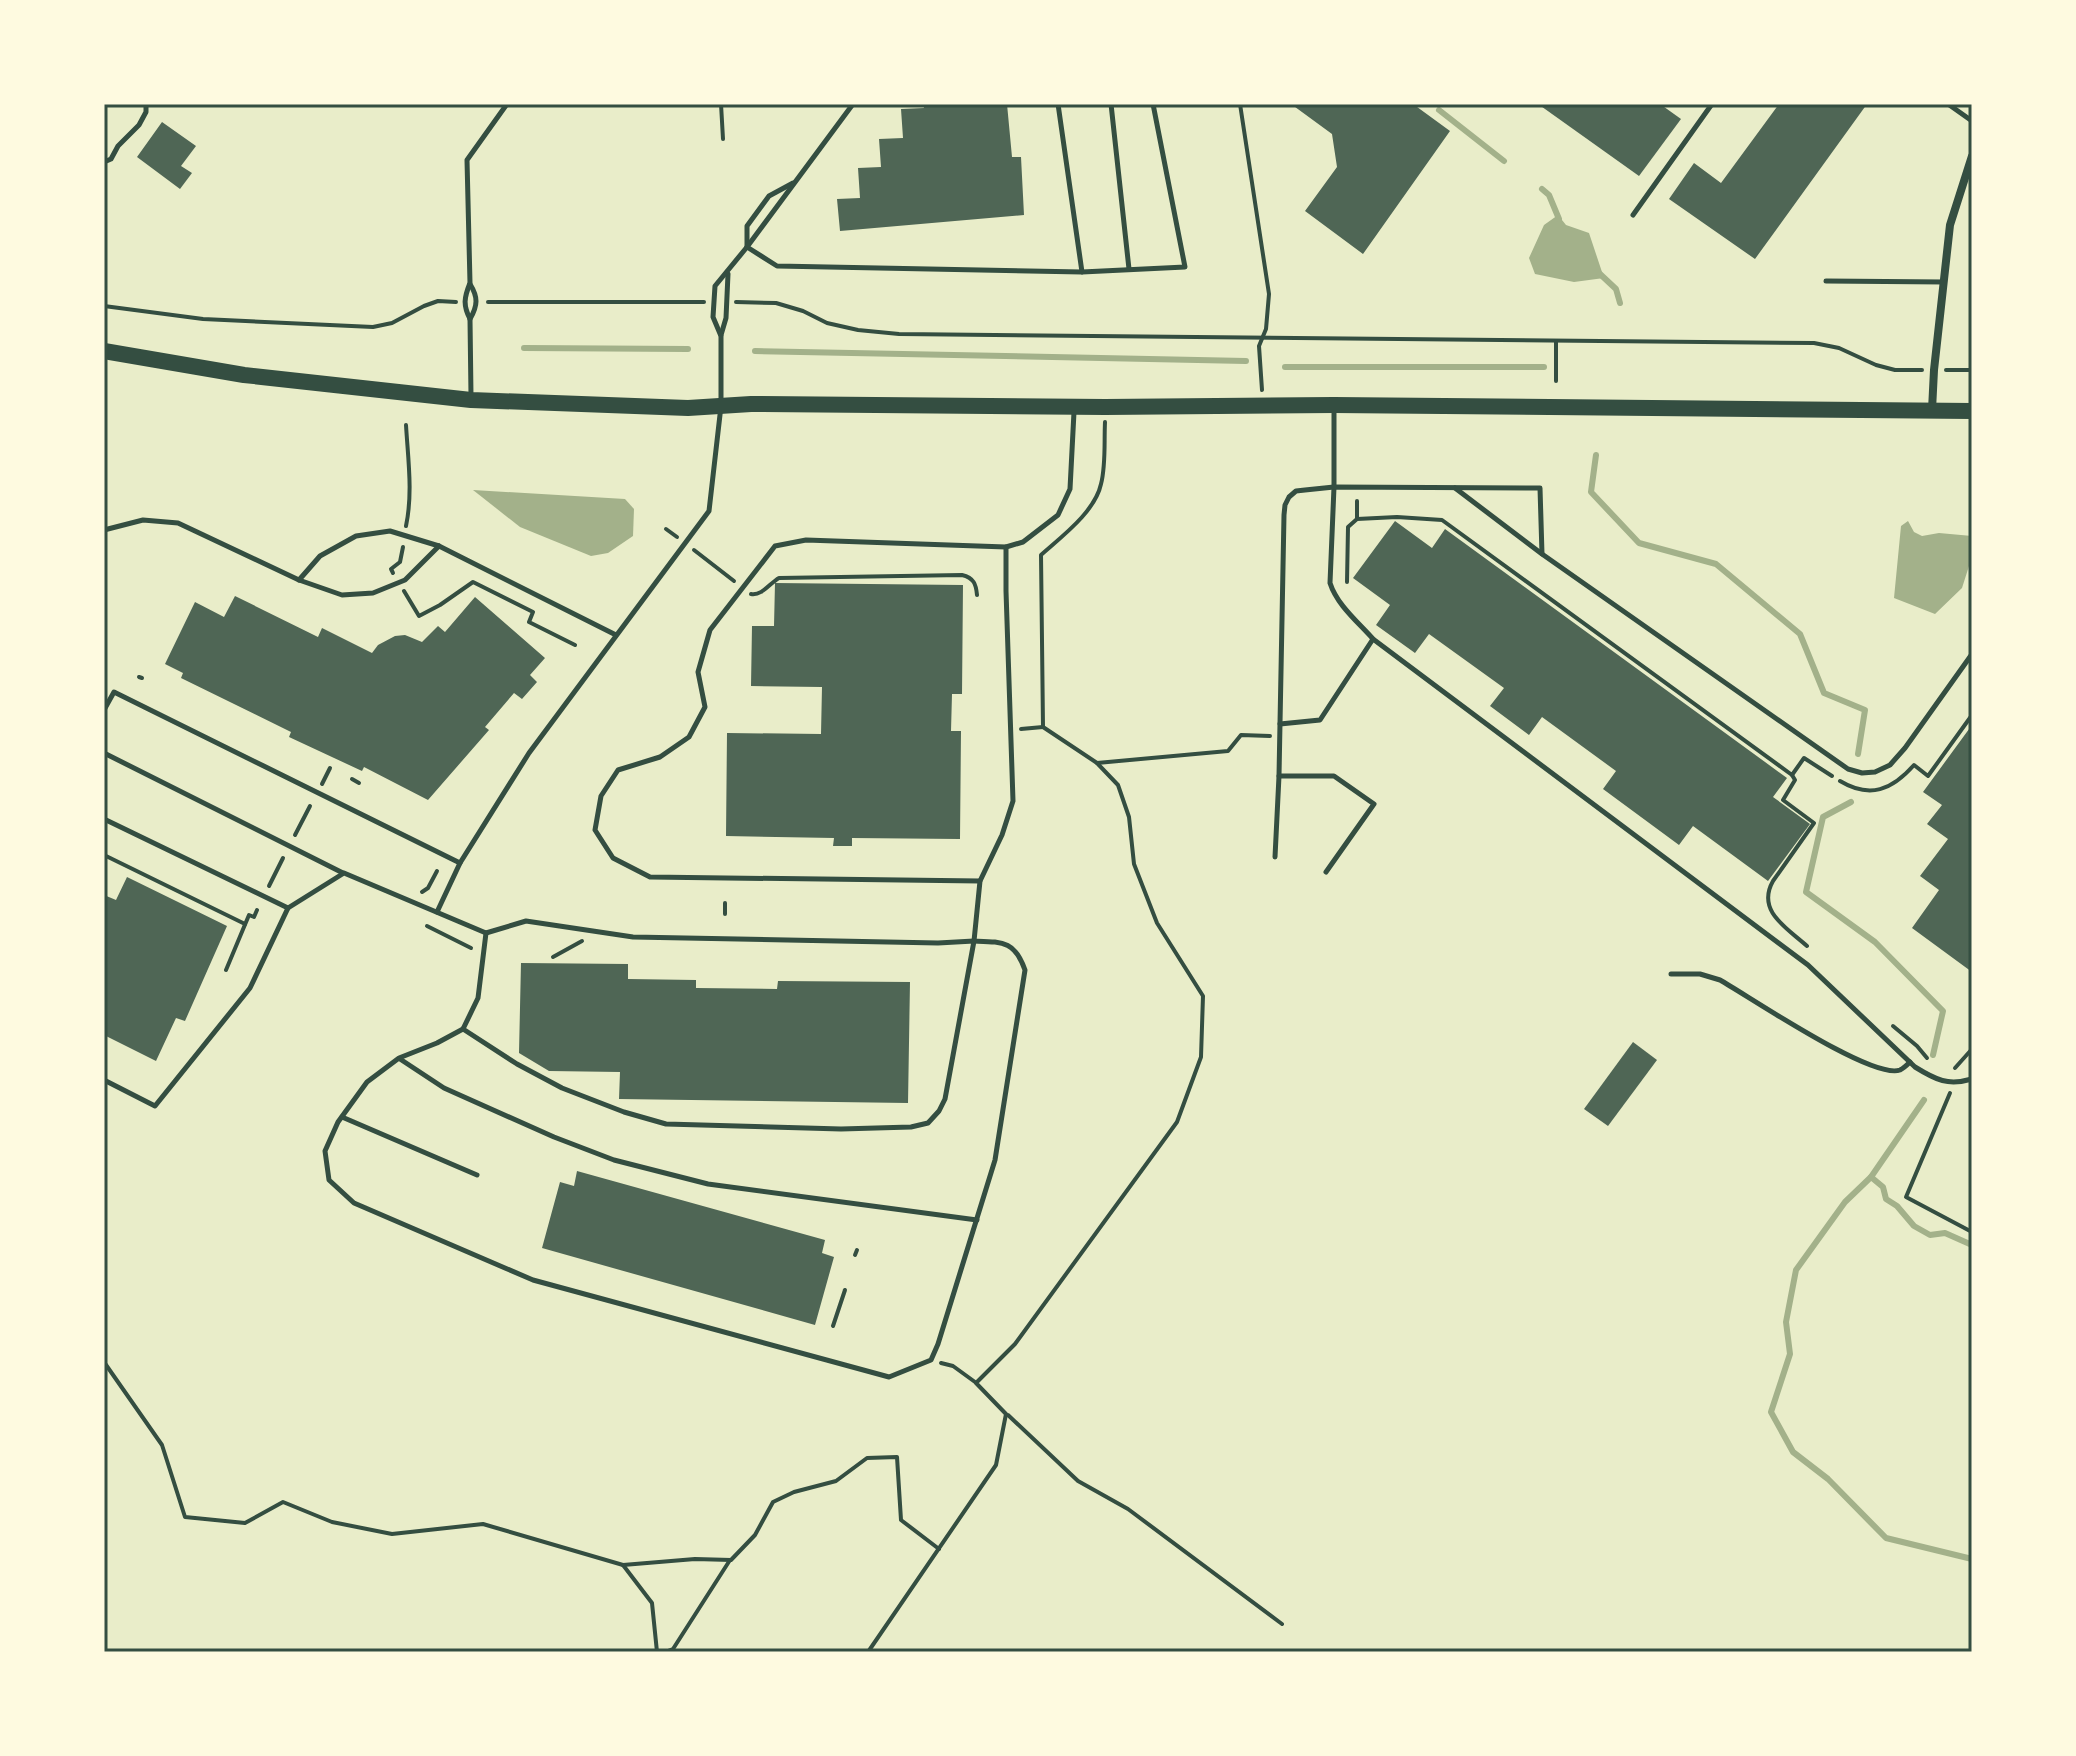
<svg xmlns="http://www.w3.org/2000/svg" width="2076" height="1756" viewBox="0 0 2076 1756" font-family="Mulish,sans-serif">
	<rect width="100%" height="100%" fill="#e9edc9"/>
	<g fill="#a3b18a">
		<polygon points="1558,215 1566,225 1589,233 1604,278 1574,282 1535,274 1529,258 1544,225"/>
		<polygon points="473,490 625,499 634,509 633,536 608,553 591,556 520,527"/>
		<polygon points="1908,521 1914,532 1922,536 1939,533 1972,536 1972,564 1969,566 1962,588 1935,614 1894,598 1901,526"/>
	</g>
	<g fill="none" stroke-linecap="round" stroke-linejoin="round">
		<g stroke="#a3b18a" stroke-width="6">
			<polyline points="1439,110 1504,161"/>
			<polyline points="1542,189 1549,195 1559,219"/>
			<polyline points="1600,274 1616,289 1620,303"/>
			<polyline points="524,348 688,349"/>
			<polyline points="755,351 1246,361"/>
			<polyline points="1285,367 1544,367"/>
			<polyline points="1596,455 1591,492 1639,543 1716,564 1800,634 1824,693 1865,710 1858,754"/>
			<polyline points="1851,802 1823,817 1806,892 1875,942 1943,1011 1933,1055"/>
			<polyline points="1924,1100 1871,1177 1845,1202 1796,1270 1786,1322 1790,1354 1771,1412 1793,1452 1828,1479 1886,1538 1972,1559"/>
			<polyline points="1871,1177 1883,1187 1886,1199 1897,1206 1914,1226 1930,1235 1945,1233 1972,1245"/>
		</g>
	</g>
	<g fill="#4f6655">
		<polygon points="923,104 1007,104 1012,157 1021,157 1024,215 840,231 837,199 860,198 858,168 881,167 879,139 903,138 901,109 924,108"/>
		<polygon points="1291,104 1413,104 1450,131 1363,254 1305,211 1337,167 1332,134"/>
		<polygon points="1538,104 1660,104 1681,119 1639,176"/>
		<polygon points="1779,104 1867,104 1755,259 1669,199 1694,163 1721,183"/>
		<polygon points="162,122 196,146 181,166 192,173 180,189 137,157"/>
		<polygon points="1395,521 1432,548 1445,529 1787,778 1773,797 1810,824 1768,881 1693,826 1679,845 1603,789 1616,771 1542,717 1529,735 1490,706 1504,688 1429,634 1415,653 1376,625 1390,605 1353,578"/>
		<polygon points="775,583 963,585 962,694 952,694 951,731 961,731 960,839 852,838 852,846 833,846 834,838 726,836 727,733 821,734 822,687 751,686 752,626 774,626"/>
		<polygon points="235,596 318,637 322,628 372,653 378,645 395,636 405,635 422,642 438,626 445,632 475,597 545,658 530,675 537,682 522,699 514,693 485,727 489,730 428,800 364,767 362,771 289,737 291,732 181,678 183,673 165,664 195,602 224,617"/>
		<polygon points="1972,725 1972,972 1912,928 1939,890 1920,876 1948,839 1927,824 1942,805 1923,792"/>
		<polygon points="127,877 227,926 185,1021 176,1018 156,1061 104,1035 104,895 116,900"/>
		<polygon points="521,963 628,964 628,979 696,980 696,988 777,989 778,981 910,982 908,1103 619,1099 620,1072 549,1071 519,1053"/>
		<polygon points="1633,1042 1657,1060 1608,1126 1584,1109"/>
		<polygon points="577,1171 825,1240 822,1253 834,1257 815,1325 542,1248 560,1182 574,1186"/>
	</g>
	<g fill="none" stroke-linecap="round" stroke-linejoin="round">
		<g stroke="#344e41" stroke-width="4">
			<polyline points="721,104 723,139"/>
			<polyline points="1240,104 1269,294 1266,329 1259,346 1262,390"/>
			<polyline points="488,302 704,302"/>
			<polyline points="736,302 776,303 803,311 827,323 858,330 899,334 1814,343 1839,348 1876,365 1895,370 1922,370"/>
			<polyline points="104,306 203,319 373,327 392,323 424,306 438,301 456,302"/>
			<polyline points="1946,370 1972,370"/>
			<polyline points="1556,381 1556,341"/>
			<path d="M406 425C408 459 413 493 406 526"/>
			<polyline points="1357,518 1357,501"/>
			<polyline points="666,529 677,537"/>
			<polyline points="694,550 734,581"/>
			<polyline points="393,573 391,569 400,562 403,547"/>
			<polyline points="1347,582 1348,527 1357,519 1397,517 1442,520 1792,775 1804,758 1832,776"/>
			<polyline points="404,591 419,616 440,605 473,582 533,612 529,622 575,645"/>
			<path d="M751 594C762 596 770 583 779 578L962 575C974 578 976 584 977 595"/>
			<polyline points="139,677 142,678"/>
			<polyline points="1021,729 1043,727"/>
			<polyline points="1097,763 1228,751 1241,735 1270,736"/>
			<path d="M1792 775 1795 780 1783 800 1814 823 1773 881C1756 911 1787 928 1807 946"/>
			<polyline points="352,779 359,783"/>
			<path d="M1840 781C1870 799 1892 790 1914 765L1928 776 1972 715"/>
			<polyline points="322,784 330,768"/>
			<polyline points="295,835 310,806"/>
			<polyline points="104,855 245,924"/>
			<polyline points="269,886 283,858"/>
			<polyline points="422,892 428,888 437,871"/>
			<polyline points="725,914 725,903"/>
			<polyline points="427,926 471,948"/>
			<polyline points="553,957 582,941"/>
			<polyline points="226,970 249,915 254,917 257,910"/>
			<polyline points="1893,1026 1917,1046 1927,1058"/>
			<polyline points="1955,1068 1972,1049"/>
			<polyline points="1950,1093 1906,1197 1972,1232"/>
			<polyline points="855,1255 857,1250"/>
			<polyline points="833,1326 845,1290"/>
			<polyline points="104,1362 162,1445 185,1517 245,1523 283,1502 332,1522 392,1534 483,1524 623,1565 652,1603 657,1652"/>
			<polyline points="941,1363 953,1366 975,1382"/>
			<polyline points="1008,1415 1078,1481 1128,1509 1282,1624"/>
			<polyline points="623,1565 695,1559 731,1560 755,1535 773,1502 794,1492 836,1481 867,1458 897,1457 901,1520 939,1549"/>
			<polyline points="665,1652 673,1649 730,1560"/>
			<path d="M868 1652 996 1465 1006 1414 976 1383 1015 1344 1177 1122 1201 1057 1203 996 1157 923 1134 864 1129 817 1118 785 1097 763 1043 727 1041 555C1061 537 1095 512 1101 484 1106 465 1104 442 1105 422"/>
		</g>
		<g stroke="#344e41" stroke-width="5">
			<polyline points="1058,104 1082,272"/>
			<polyline points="1111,104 1129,269"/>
			<polyline points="1948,104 1972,121"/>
			<polyline points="104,105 105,104"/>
			<polyline points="104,162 111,159 118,146 139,125 146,112 146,104"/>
			<polyline points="1633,215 1712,104"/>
			<polyline points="747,247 777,266 1082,272 1185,267 1153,104"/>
			<polyline points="747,247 747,226 769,196 793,183"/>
			<polyline points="1826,281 1944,282"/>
			<path d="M470 284C478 297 478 305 470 319"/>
			<polyline points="721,335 726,318 728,274"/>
			<path d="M471 396 470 319C463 305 464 298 470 283L467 160 507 104"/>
			<path d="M1334 406V487L1330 583C1337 605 1358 622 1373 639L1808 965 1915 1067C1936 1080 1948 1086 1972 1079"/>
			<polyline points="1455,488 1542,554 1848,769 1862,773 1875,772 1890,765 1905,748 1972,654"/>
			<polyline points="104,530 143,520 178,523 299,580 342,595 373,593 405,580 439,546"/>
			<polyline points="299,580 320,556 356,536 390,531 439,546 616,635"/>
			<polyline points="104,710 114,692 460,863"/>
			<polyline points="1280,724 1320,720 1373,639"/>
			<polyline points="104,753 343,873"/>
			<polyline points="1279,776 1334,776 1374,804 1326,872"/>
			<polyline points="104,819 288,908"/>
			<polyline points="1275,857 1279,776 1284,515 1285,505 1289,497 1296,491 1305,490 1334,487 1540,488 1542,554"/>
			<polyline points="980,881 650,877 613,858 595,830 601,796 618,770 660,757 689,737 705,707 698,672 710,630 775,546 806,540 1006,547"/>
			<polyline points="437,912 460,863 529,753 709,511 721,406 721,336 713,317 715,286 747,247 853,104"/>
			<path d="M486 933 478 998 463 1029 437 1043 399 1058 367 1082 338 1122 325 1151 329 1180 354 1203 533 1280 889 1377 931 1360 938 1344 995 1160 1025 970C1015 941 1003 942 974 941L980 881 1002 835 1013 801 1006 591V547L1023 542 1058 515 1070 489 1074 412"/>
			<path d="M1671 974H1700L1720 980C1750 997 1872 1080 1900 1070 1904 1068 1907 1065 1910 1062"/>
			<polyline points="400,1059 444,1088 554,1137 614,1160 708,1184 977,1220"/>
			<polyline points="104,1080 155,1106 250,988 288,908 344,873 486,933 526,921 633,937 938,943 974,941 945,1099 939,1111 928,1123 911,1127 841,1129 666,1124 624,1112 562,1088 517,1064 463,1029"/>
			<polyline points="342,1117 477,1175"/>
		</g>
		<polyline stroke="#344e41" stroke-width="8" points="1932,410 1934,370 1950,225 1972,156"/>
		<polyline stroke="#344e41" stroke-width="16" points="104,351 244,375 471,400 688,408 751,404 1105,407 1334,405 1972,411"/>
	</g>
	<rect width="2076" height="1756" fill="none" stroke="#fefae0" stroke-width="212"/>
	<rect x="106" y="106" width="1864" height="1544" fill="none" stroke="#344e41" stroke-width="3"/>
</svg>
